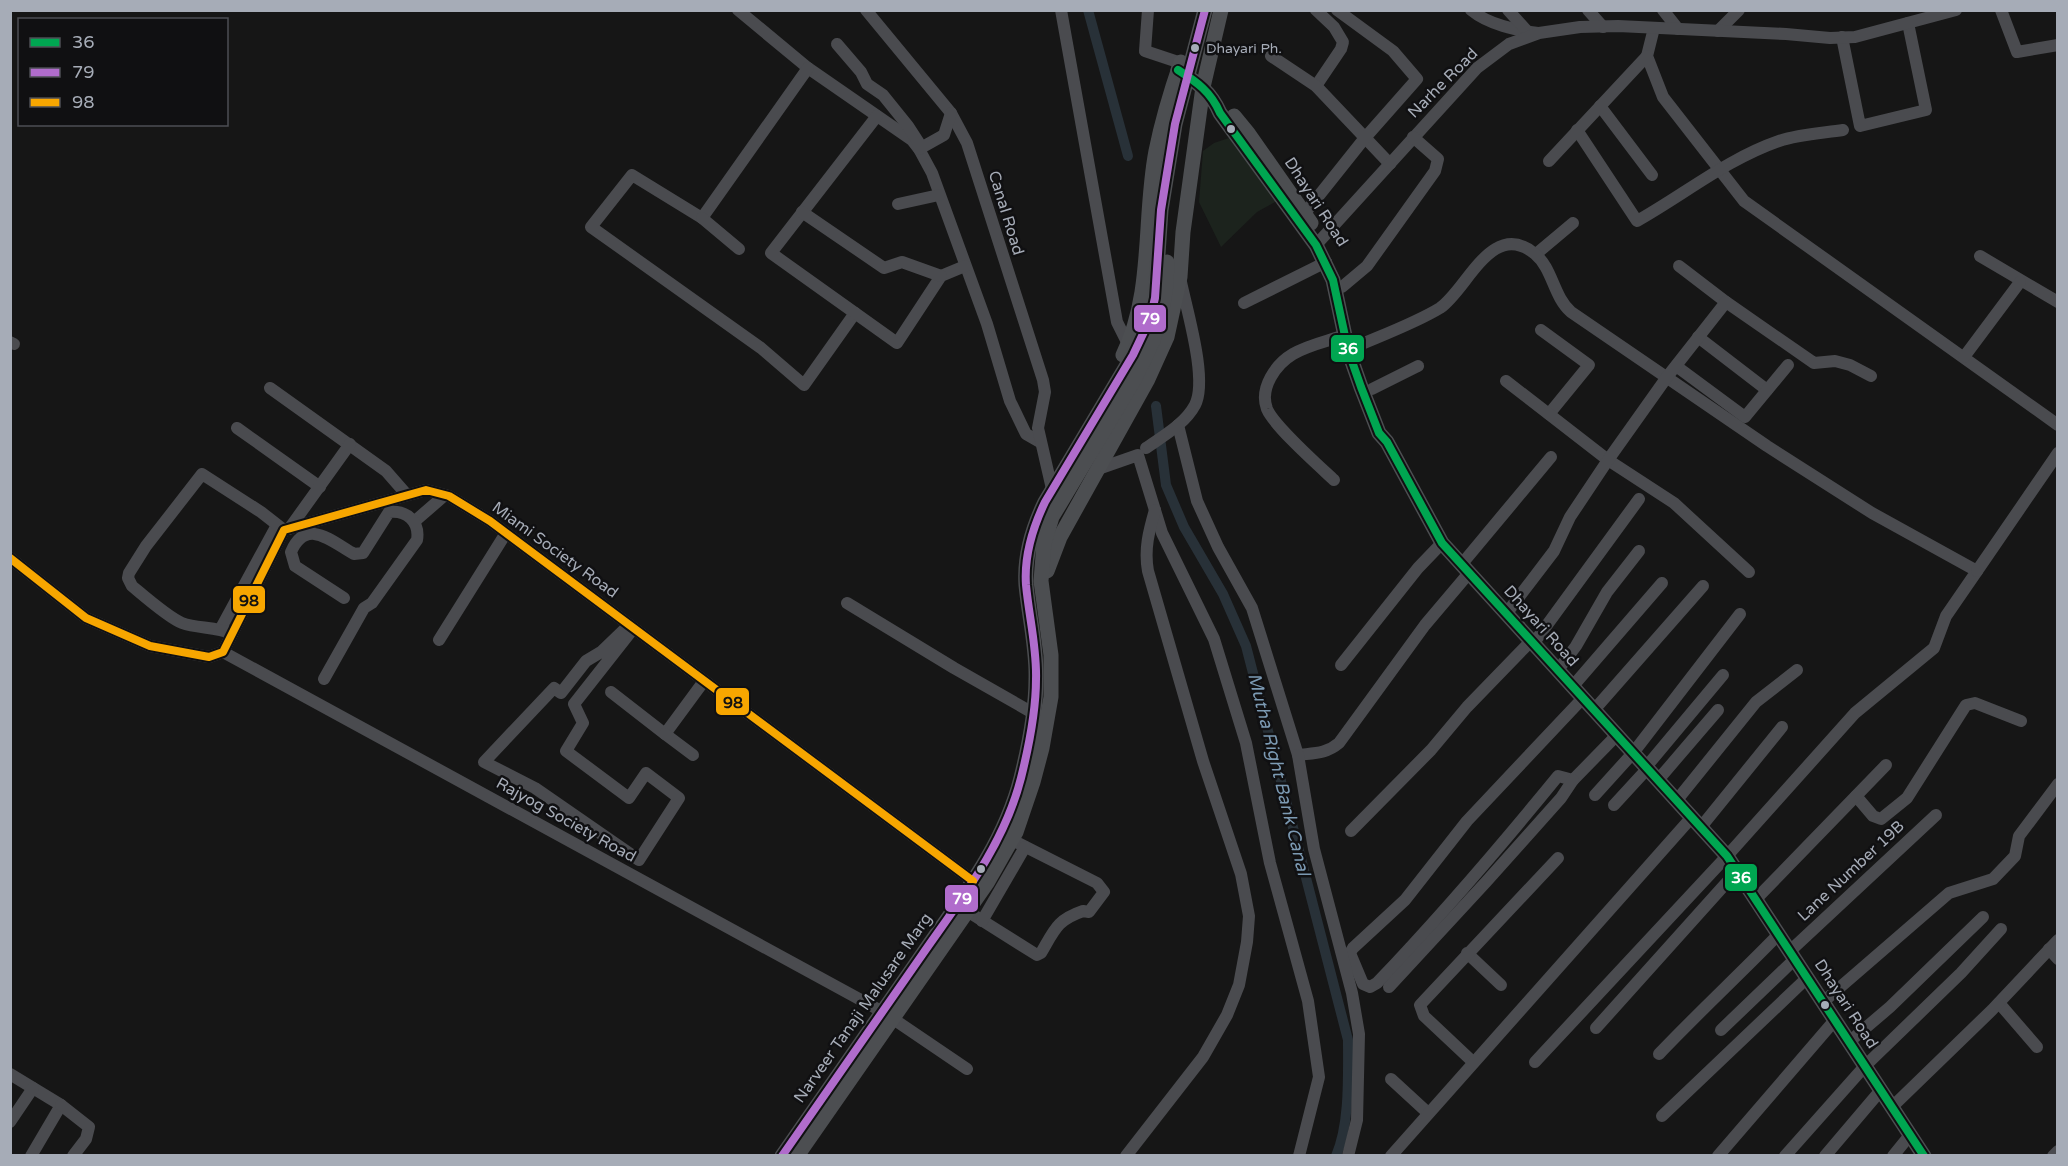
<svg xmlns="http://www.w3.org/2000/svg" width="2068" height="1166" viewBox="0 0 2068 1166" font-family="'Varela Round',sans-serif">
	<rect width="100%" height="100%" fill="#161616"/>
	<polygon fill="#1c231d" points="1229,138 1277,201 1257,212 1221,247 1199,202 1203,151 1214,143"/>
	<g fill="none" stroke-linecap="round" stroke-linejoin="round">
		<g stroke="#283138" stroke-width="10">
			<polyline points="1088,10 1128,156"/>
			<path d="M1156 406 1166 485 1184 527 1223 594 1246 646 1348 1040C1348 1075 1350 1124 1336 1156"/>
		</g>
		<g stroke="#4a4b4f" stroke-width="12">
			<polyline points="738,10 808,68 912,140 919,149 932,173 987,324 1010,401 1026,434 1040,442"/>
			<polyline points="866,10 951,113 967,143 1043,380 1045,392 1038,428 1052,489"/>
			<polyline points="1061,10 1117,322 1128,344"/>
			<polyline points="1148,10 1145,51 1181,63"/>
			<polyline points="1316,10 1334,27 1343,42 1341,49 1316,86"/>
			<path d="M1471 10C1489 25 1516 30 1538 33"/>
			<polyline points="1508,10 1527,31"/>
			<polyline points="1588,10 1603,27"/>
			<polyline points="1663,10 1678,29"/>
			<polyline points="2001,10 2017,52 2058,45"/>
			<polyline points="1654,28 1647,56 1663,97 1744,201 2058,425"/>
			<polyline points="1718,31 1739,10"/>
			<polyline points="1842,37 1860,126 1926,110 1908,23"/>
			<polyline points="837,44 861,72 867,84 883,95 908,126 919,143 919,149 944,135 951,113"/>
			<polyline points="1271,56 1316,86 1390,164"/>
			<polyline points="808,68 702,218 632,175 591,227 761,348 804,385 855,313"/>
			<polyline points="1600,106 1652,175"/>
			<polyline points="877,116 771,253 897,343 941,276 965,266"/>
			<path d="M1577 130 1637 221C1685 194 1727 159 1779 141 1799 134 1823 133 1843 130"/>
			<polyline points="1549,161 1647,56"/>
			<polyline points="898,204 939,195"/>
			<polyline points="802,212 884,268 902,262 941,276"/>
			<polyline points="1305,213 1364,139 1417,79 1393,51 1337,10"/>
			<polyline points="702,218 739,249"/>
			<polyline points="1316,245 1477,68 1509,44 1539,33 1580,27 1618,26 1786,34 1830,38 1855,37 1956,10"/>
			<polyline points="1536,254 1573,223"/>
			<polyline points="1980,256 2058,302"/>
			<polyline points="1679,266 1726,302"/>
			<polyline points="1342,287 1367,266 1435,171 1438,159 1413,137"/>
			<polyline points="1244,303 1326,262"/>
			<polyline points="1541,330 1589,365 1549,414"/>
			<polyline points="1698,337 1767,390"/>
			<polyline points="10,342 14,344"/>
			<path d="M1348 350C1377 337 1414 324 1440 308 1467 290 1492 218 1535 254 1553 269 1553 296 1571 312L1767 446 1872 513 1977 571 1946 616 1934 648 1855 713 1727 856 1535 1062"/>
			<polyline points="1964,357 2020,282"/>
			<polyline points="1676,366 1745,417 1788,365"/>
			<polyline points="1506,381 1608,460 1674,503 1749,572"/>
			<polyline points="270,388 386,471 407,495"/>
			<polyline points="1372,389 1418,366"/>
			<path d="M1178 425 1197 501 1218 547 1252 608 1298 755C1314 753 1326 754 1339 743L1425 625 1469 573"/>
			<polyline points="237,428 320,487"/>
			<path d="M1146 448C1163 436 1185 424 1195 405 1208 380 1187 311 1181 282"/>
			<polyline points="1098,469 1138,455 1162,533 1214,639 1246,743 1270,863 1308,1001 1319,1077 1299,1156"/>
			<path d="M1334 480C1318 465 1274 426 1267 409 1259 388 1276 364 1293 354 1308 345 1328 341 1345 335"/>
			<polyline points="415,521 445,495"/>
			<polyline points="289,529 350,444"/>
			<polyline points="10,558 86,618 150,646 209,657 223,652 284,530 426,490 449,496 490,521 973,881"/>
			<polyline points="1461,565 1551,457"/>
			<polyline points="1977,571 2058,453"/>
			<polyline points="847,603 954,668 1033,713"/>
			<polyline points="1506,614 1554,551 1570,517 1608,460 1667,377 1726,302 1814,363 1835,361 1850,365 1871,376"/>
			<polyline points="629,625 601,652 586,661 561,693 554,688 484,762 535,788 639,860 679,798 646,773 629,798 566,751 583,723 574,704 633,629"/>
			<polyline points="221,628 277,525"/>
			<path d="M232 634C216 626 198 629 182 623 169 618 144 596 132 586L128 578 129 573 146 546 202 474 261 512 284 530"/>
			<polyline points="439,640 506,533"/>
			<polyline points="223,652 883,1012 967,1069"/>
			<polyline points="1341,665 1418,568 1442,543"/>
			<polyline points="1558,670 1576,646 1607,592 1639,551"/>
			<path d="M324 679 364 608 372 603 417 540C420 522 407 510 389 512L363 553 354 554C331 541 306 517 291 552L295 566 344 598"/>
			<polyline points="1573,686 1662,583"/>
			<polyline points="611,692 665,734 704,681"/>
			<path d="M1583 698 1467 821 1405 900 1353 948 1350 953 1363 984 1370 987 1377 983C1440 917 1500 847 1558 776L1573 780 1617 735"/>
			<polyline points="1594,710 1703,586"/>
			<polyline points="665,734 693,755"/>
			<polyline points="1298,755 1314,849 1352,993 1359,1034 1357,1120 1348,1156"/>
			<polyline points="1646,767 1723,675"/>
			<polyline points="1658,780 1718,710"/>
			<polyline points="1595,795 1633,753 1740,614"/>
			<polyline points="1856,796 1873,816 1881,819 1907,798 1966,705 1975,703 2021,721"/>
			<polyline points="1677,800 1756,702 1797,670"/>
			<polyline points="1614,805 1648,768"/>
			<polyline points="1701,827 1782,727"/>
			<polyline points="1351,831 1431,750 1467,707 1531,641 1536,640 1639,499"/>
			<polyline points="1756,899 1886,765"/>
			<path d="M967 911 1037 955 1041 953C1055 929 1057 920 1083 911L1089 912 1104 892 1097 883 1012 840"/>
			<polyline points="982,921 1025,847"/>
			<polyline points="2049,949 2058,959"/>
			<polyline points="1790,951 1936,815"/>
			<polyline points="1467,953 1501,985"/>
			<polyline points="1389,987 1486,882 1561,798 1573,780"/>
			<polyline points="1823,1002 1949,893 1993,879 2015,856 2019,836 2058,784"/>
			<polyline points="1999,1003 2037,1047"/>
			<polyline points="1596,1028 1737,871"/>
			<polyline points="1721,1030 1795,959"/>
			<polyline points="1849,1042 1890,1007 1983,917"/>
			<path d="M1659 1054C1698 1013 1739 975 1779 934"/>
			<polyline points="1473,1062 1424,1016 1420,1005 1558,858"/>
			<polyline points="10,1074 61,1105 31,1156"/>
			<polyline points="1391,1079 1428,1113"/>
			<polyline points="61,1105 89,1127 86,1139 73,1156"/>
			<polyline points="1892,1107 1992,1010 2058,940"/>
			<polyline points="1662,1116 1807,978"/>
			<polyline points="10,1122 33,1088"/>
			<path d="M1126 1156 1203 1057 1227 1015 1239 985 1247 942 1249 916 1241 874 1203 761 1148 571C1144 549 1149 531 1155 510"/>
			<polyline points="1391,1156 1692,817"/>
			<polyline points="1718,1156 1835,1020"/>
			<polyline points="1785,1156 1865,1066 1961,973 2001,929"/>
			<polyline points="1825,1156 1881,1090"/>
			<polyline points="1893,1156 1910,1135"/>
			<polyline points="2053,1156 2058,1151"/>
		</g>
		<g stroke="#4c4e51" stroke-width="15">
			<path d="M1178 70C1197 82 1211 92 1220 113L1316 245 1333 280 1348 350 1361 387 1379 433 1387 442 1442 543 1727 856 1924 1156"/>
			<polyline points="1234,116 1248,133 1311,223"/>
			<path d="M1123 355C1154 292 1143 218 1156 151 1162 121 1171 91 1181 62"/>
			<polyline points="1047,571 1060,537 1148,379 1167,337 1180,277 1183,232 1203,87 1221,10"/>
			<path d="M782 1156C829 1089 876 1022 922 955 961 899 1004 845 1021 778 1029 746 1036 712 1036 679 1037 648 1029 617 1026 585 1024 557 1033 527 1045 502L1133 355 1150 319 1155 298 1161 210 1175 124 1205 10"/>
			<polyline points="797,1156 987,883 1016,832 1033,782 1042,748 1051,697 1051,655 1041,581 1044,543 1052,517 1133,382 1153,341 1163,305 1166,285 1167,262"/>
		</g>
		<defs>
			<path id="bus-1" d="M1178 70C1197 82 1211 92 1220 113L1316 245 1333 280 1348 350 1361 387 1379 433 1387 442 1442 543 1727 856 1924 1156"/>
			<path id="bus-2" d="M782 1156C829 1089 876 1022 922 955 961 899 1004 845 1021 778 1029 746 1036 712 1036 679 1037 648 1029 617 1026 585 1024 557 1033 527 1045 502L1133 355 1150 319 1155 298 1161 210 1175 124 1205 10"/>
			<polyline id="bus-3" points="10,558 86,618 150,646 209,657 223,652 284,530 426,490 449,496 490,521 973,881"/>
		</defs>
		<use href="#bus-1" stroke="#101012" stroke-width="12"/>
		<use href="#bus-2" stroke="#101012" stroke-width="12"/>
		<use href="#bus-3" stroke="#101012" stroke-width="12"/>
		<use href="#bus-1" stroke="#00a651" stroke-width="8"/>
		<use href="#bus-2" stroke="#b06ccc" stroke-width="8"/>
		<use href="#bus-3" stroke="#f7a600" stroke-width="8"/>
	</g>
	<g fill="#a6acb7" stroke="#101012" stroke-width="2">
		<circle cx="1195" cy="48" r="5"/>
		<circle cx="1231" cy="129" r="5"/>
		<circle cx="981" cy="869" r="5"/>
		<circle cx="1825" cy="1005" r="5"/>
	</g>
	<g text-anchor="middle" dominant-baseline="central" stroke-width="5" stroke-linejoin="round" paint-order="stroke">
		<g font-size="14" fill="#a6acb7" stroke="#101012" text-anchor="start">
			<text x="1206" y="48">Dhayari Ph.</text>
		</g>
		<g font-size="16" fill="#a6acb7" stroke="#101012">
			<text transform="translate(1443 83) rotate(-45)">Narhe Road</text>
			<text transform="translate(1316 202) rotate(57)">Dhayari Road</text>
			<text transform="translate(1006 213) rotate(73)">Canal Road</text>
			<text transform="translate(555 550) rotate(36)">Miami Society Road</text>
			<text transform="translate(1541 626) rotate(48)">Dhayari Road</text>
			<text transform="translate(566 820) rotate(29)">Rajyog Society Road</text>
			<text transform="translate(1851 871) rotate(-43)">Lane Number 19B</text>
			<text transform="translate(1846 1004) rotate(57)">Dhayari Road</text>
			<text transform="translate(863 1008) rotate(-55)">Narveer Tanaji Malusare Marg</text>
		</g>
		<g font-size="18" font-style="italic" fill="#7c9ab3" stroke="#101012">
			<text transform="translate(1279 774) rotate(76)">Mutha Right Bank Canal</text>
		</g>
	</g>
	<g stroke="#101012" stroke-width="2">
		<rect x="1133" y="304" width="34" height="29" rx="6" fill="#b06ccc"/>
		<rect x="1330" y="334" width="35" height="29" rx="6" fill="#00a651"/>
		<rect x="232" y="585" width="34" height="29" rx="6" fill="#f7a600"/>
		<rect x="715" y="687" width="35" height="29" rx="6" fill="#f7a600"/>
		<rect x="1724" y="863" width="34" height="29" rx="6" fill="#00a651"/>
		<rect x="944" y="884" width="35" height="29" rx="6" fill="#b06ccc"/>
	</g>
	<g font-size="16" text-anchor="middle" font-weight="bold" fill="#fff">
		<text x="1150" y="324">79</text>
		<text x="1348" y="354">36</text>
		<text x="1741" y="883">36</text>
		<text x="962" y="904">79</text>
	</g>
	<g font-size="16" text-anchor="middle" font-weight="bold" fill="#111">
		<text x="249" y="606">98</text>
		<text x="733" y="708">98</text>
	</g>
	<rect width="2068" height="1166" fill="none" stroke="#a6acb7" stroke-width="24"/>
	<rect x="18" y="18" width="210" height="108" fill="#101012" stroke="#4c4e54" stroke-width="1.5"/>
	<rect x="30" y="38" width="30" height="9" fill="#00a651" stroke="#4c4e54" stroke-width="1.5"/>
	<text x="72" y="48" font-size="18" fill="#a6acb7">36</text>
	<rect x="30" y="68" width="30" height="9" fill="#b06ccc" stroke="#4c4e54" stroke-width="1.5"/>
	<text x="72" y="78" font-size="18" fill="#a6acb7">79</text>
	<rect x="30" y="98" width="30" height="9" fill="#f7a600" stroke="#4c4e54" stroke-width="1.5"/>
	<text x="72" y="108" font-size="18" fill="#a6acb7">98</text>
</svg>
